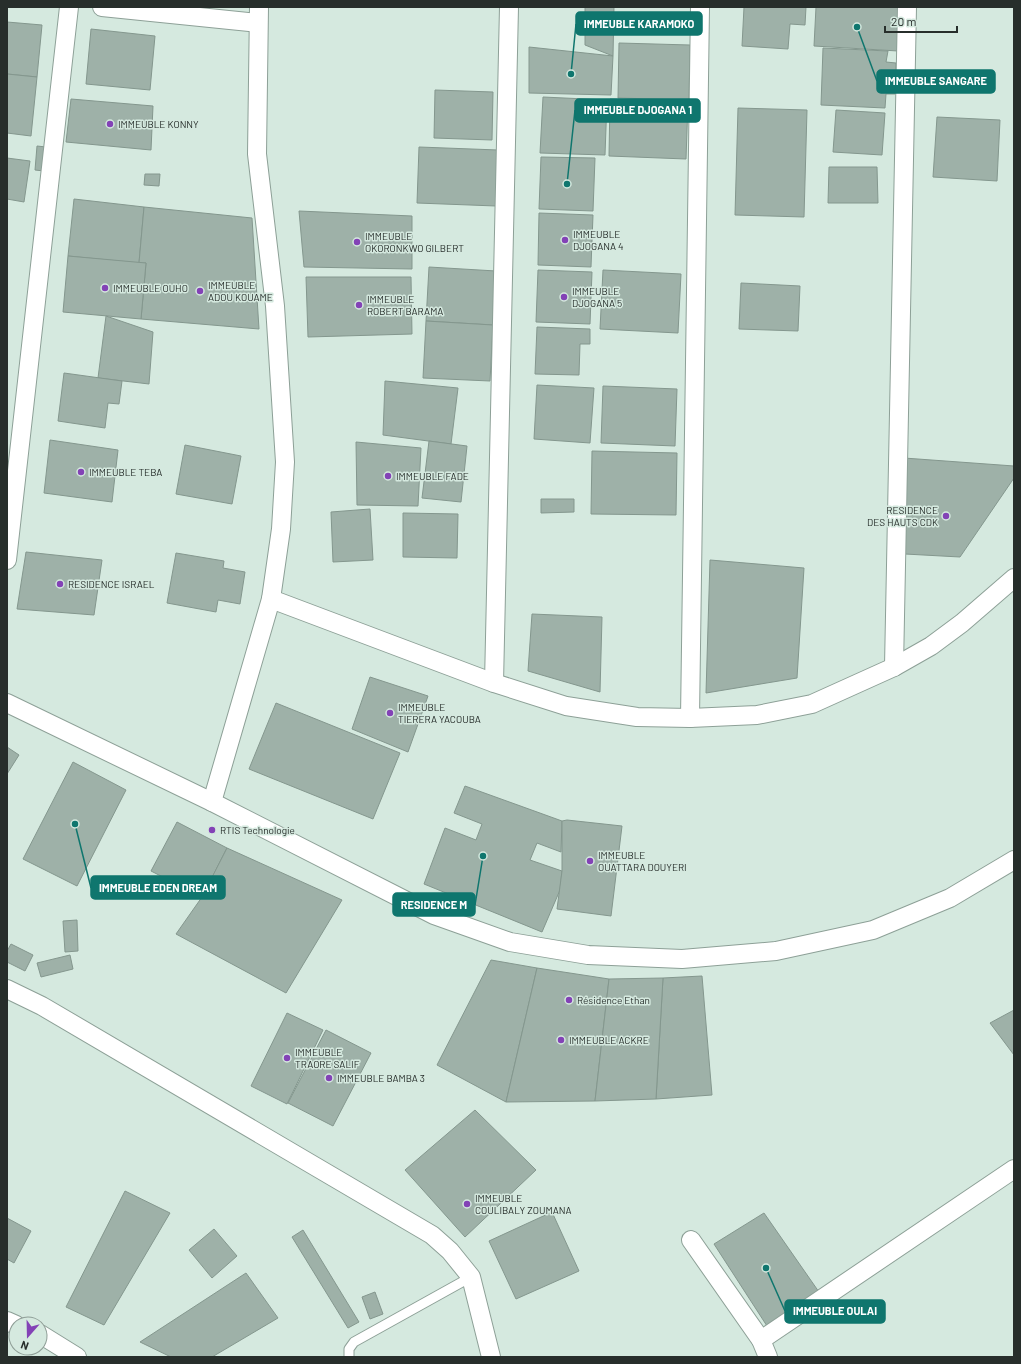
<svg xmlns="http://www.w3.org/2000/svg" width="1021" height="1364" viewBox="0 0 1021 1364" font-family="Barlow,sans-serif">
	<rect width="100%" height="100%" fill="#d5e9df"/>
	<g fill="#9eb1a8" stroke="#84978e">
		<polygon points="585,7 614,7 613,56 585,45"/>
		<polygon points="744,7 806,7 805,25 790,24 788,49 742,46"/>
		<polygon points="816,7 900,7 898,51 814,46"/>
		<polygon points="7,22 42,25 37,77 7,74"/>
		<polygon points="91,29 155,36 150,90 86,84"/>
		<polygon points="619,43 690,45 689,100 618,98"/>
		<polygon points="529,47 613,56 611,95 529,93"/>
		<polygon points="823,48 888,51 886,62 896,63 895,94 886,94 885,108 821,105"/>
		<polygon points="7,74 37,77 31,136 7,133"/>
		<polygon points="435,90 493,92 492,140 434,138"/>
		<polygon points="543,97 607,100 605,155 540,153"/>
		<polygon points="71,99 153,106 151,150 66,142"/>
		<polygon points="610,99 688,102 686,159 609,156"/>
		<polygon points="738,108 807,110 804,217 735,215"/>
		<polygon points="836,110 885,113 882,155 833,152"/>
		<polygon points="937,117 1000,120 997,181 933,177"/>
		<polygon points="37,146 46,147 44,171 35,170"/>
		<polygon points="419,147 498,150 496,206 417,203"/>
		<polygon points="541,157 595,158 593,211 539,209"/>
		<polygon points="7,158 30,161 24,202 7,199"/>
		<polygon points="829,167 877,167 878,203 828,203"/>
		<polygon points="145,174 160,174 159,186 144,185"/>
		<polygon points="74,199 144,207 139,263 68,256"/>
		<polygon points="144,207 252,218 259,329 141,319 146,263 139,263"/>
		<polygon points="299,211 412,216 412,269 304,267"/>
		<polygon points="539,213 593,215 591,267 538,265"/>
		<polygon points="68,256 146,263 141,319 63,312"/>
		<polygon points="429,267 496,271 493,325 426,321"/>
		<polygon points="538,270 592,272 590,324 536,322"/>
		<polygon points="603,270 681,274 678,333 600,329"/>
		<polygon points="306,277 411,277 412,334 308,337"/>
		<polygon points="741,283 800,286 798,331 739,329"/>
		<polygon points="106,316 153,332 149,384 98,378"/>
		<polygon points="426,321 493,325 490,381 423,378"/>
		<polygon points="537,327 590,329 590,344 580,344 579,375 535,374"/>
		<polygon points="64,373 122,381 119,404 108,403 105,428 58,421"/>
		<polygon points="385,381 458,388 451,444 383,435"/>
		<polygon points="537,385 594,388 590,443 534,439"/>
		<polygon points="603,386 677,389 675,446 601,443"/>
		<polygon points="50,440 118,450 112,502 44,493"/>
		<polygon points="429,441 467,446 461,502 422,498"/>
		<polygon points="356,442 421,448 418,506 357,505"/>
		<polygon points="185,445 241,456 232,504 176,494"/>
		<polygon points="592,451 677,453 676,515 591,514"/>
		<polygon points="904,458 1014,466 1014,478 960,557 905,554"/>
		<polygon points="541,499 574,499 574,512 541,513"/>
		<polygon points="370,509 373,560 333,562 331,512"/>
		<polygon points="403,513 458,514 457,558 403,557"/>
		<polygon points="26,552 102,560 94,615 17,609"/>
		<polygon points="176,553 224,561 223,568 245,572 240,604 218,600 216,612 167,603"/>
		<polygon points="710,560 804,568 797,678 706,693"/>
		<polygon points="532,614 602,617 600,692 528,671"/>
		<polygon points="370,677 428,696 408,752 352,729"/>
		<polygon points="276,703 400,753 373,819 249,769"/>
		<polygon points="7,747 19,755 7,774"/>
		<polygon points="73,762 126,790 77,886 23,859"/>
		<polygon points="465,786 562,821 561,852 537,843 530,860 562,871 560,890 542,932 424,884 445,828 476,840 482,824 454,813"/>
		<polygon points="567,820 622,826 611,916 557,909 562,871 562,821"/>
		<polygon points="177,822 227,848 202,897 151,871"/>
		<polygon points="227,848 342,900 286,993 176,934 202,897"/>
		<polygon points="77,920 78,951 65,952 63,921"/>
		<polygon points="11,944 33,955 25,971 7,962 7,951"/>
		<polygon points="70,955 73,969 41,977 37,963"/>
		<polygon points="491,960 537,968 506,1102 437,1065"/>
		<polygon points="537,968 609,979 595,1101 506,1102"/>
		<polygon points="702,976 712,1095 656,1099 663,978"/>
		<polygon points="663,978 656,1099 595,1101 609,979"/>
		<polygon points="1014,1010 1014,1055 990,1023"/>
		<polygon points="287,1013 323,1030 287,1104 251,1086"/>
		<polygon points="326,1030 371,1053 333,1126 288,1103"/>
		<polygon points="475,1110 536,1170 465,1237 405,1170"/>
		<polygon points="125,1191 170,1213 104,1325 66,1307"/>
		<polygon points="552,1212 579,1271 516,1299 489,1241"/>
		<polygon points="764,1213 819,1292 767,1326 714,1244"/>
		<polygon points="7,1218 31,1231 14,1263 7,1259"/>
		<polygon points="214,1229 237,1256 212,1278 189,1250"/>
		<polygon points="303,1230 359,1322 348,1328 292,1237"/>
		<polygon points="246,1273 278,1318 212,1357 171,1357 140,1342"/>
		<polygon points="375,1292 383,1314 370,1319 362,1297"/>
	</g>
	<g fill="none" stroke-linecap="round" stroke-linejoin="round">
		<defs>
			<polyline id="lane" points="349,1357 349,1349 354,1342 471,1277"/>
			<g id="street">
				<polyline points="102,7 258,23"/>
				<polyline points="7,560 69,7"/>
				<polyline points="271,599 494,683 566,706 637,717 690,718 757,715 812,704 894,667 931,646 962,623 1014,578"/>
				<polyline points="894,667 907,7"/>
				<polyline points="494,683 509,7"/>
				<polyline points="7,703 212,802 434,915 510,942 588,955 682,959 776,951 873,930 950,898 1014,860"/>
				<polyline points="690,718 700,7"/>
				<polyline points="212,802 271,599 281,529 285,462 275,306 257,154 259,7"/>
				<polyline points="7,989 42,1006 432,1235 450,1251 471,1277 491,1357"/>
				<polyline points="691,1240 761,1340 768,1357"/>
				<polyline points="7,1321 16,1325"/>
				<polyline points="40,1334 77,1357"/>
				<polyline points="761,1340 1014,1169"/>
			</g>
		</defs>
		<use href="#lane" stroke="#8da097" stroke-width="11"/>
		<use href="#street" stroke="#8da097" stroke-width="20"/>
		<use href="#lane" stroke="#fff" stroke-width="9"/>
		<use href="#street" stroke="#fff" stroke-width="18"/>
	</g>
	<g fill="#8342b6" stroke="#d5e9df" stroke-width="1.5">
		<circle cx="110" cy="124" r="4"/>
		<circle cx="565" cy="240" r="4"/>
		<circle cx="357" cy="242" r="4"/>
		<circle cx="105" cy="288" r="4"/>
		<circle cx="200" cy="291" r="4"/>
		<circle cx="564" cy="297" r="4"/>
		<circle cx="359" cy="305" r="4"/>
		<circle cx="81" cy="472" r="4"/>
		<circle cx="388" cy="476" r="4"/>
		<circle cx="946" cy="516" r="4"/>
		<circle cx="60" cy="584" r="4"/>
		<circle cx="390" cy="713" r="4"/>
		<circle cx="212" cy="830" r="4"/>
		<circle cx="590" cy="861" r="4"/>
		<circle cx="569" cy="1000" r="4"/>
		<circle cx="561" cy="1040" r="4"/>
		<circle cx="287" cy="1058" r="4"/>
		<circle cx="329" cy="1078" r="4"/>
		<circle cx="467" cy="1204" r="4"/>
	</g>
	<g text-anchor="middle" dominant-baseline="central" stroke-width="3" stroke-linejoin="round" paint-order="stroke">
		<g font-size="10" fill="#272e2b" stroke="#d5e9df" text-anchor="start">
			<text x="118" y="124">IMMEUBLE KONNY</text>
			<text x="573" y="234">IMMEUBLE<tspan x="573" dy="12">DJOGANA 4</tspan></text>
			<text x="365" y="236">IMMEUBLE<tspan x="365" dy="12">OKORONKWO GILBERT</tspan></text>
			<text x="208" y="285">IMMEUBLE<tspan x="208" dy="12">ADOU KOUAME</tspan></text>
			<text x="113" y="288">IMMEUBLE OUHO</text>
			<text x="572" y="291">IMMEUBLE<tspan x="572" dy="12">DJOGANA 5</tspan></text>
			<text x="367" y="299">IMMEUBLE<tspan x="367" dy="12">ROBERT BARAMA</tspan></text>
			<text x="89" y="472">IMMEUBLE TEBA</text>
			<text x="396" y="476">IMMEUBLE FADE</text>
			<text x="938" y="510" text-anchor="end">RESIDENCE<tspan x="938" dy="12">DES HAUTS CDK</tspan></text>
			<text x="68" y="584">RESIDENCE ISRAEL</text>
			<text x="398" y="707">IMMEUBLE<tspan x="398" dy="12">TIERERA YACOUBA</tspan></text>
			<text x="220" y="830">RTIS Technologie</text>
			<text x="598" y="855">IMMEUBLE<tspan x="598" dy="12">OUATTARA DOUYERI</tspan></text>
			<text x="577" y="1000">Résidence Ethan</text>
			<text x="569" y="1040">IMMEUBLE ACKRE</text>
			<text x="295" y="1052">IMMEUBLE<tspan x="295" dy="12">TRAORE SALIF</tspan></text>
			<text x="337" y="1078">IMMEUBLE BAMBA 3</text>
			<text x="475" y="1198">IMMEUBLE<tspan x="475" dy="12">COULIBALY ZOUMANA</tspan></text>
		</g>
	</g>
	<path fill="none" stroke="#0f766e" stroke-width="1.5" d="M571 74L576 24M857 27L877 81M567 184L575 110M75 824L91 888M483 856L475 905M766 1268L785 1311"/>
	<g fill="#0f766e" stroke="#d5e9df" stroke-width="1.5">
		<circle cx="571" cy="74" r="4"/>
		<circle cx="857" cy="27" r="4"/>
		<circle cx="567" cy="184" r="4"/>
		<circle cx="75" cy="824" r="4"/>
		<circle cx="483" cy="856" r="4"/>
		<circle cx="766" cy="1268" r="4"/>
	</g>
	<g fill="#0f766e" stroke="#0f766e" stroke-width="1.5">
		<rect x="576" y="12" width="126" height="23" rx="4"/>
		<rect x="877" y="70" width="118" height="23" rx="4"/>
		<rect x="575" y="99" width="125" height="23" rx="4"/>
		<rect x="91" y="876" width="134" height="23" rx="4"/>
		<rect x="393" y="893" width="82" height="23" rx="4"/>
		<rect x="785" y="1300" width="100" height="23" rx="4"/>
	</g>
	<g font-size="11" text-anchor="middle" font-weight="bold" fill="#fff">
		<text x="639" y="28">IMMEUBLE KARAMOKO</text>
		<text x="936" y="85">IMMEUBLE SANGARE</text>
		<text x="638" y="114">IMMEUBLE DJOGANA 1</text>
		<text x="158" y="892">IMMEUBLE EDEN DREAM</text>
		<text x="434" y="909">RESIDENCE M</text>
		<text x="835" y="1315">IMMEUBLE OULAI</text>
	</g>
	<rect width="1021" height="1364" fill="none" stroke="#272e2b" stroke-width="16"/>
	<g transform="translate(28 1336) rotate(200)"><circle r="19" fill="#d5e9df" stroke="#8f9e97"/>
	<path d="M0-3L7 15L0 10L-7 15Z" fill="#8342b6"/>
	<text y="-6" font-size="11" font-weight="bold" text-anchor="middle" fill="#272e2b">N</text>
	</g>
	<path d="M885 26v6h72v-6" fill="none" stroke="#272e2b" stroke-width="2"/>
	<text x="891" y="26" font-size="12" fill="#272e2b" stroke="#d5e9df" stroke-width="3" paint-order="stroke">20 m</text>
</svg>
